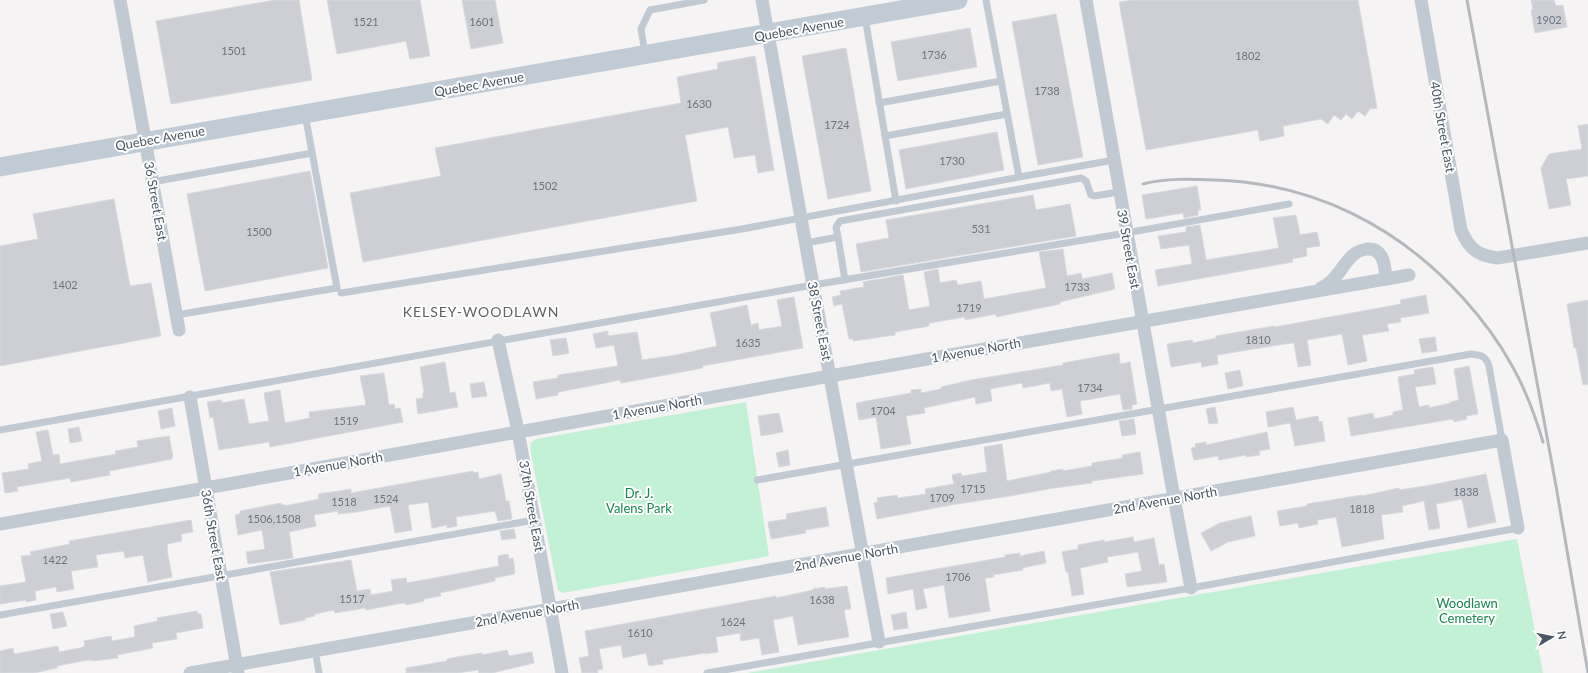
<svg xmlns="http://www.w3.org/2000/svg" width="1588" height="673" viewBox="0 0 1588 673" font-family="Lato,sans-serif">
	<rect width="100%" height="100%" fill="#f5f3f3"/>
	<g fill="#c3f1d5">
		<polygon points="746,402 769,556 568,592 563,593 558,590 530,449 531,443 536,439"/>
		<polygon points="1517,539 1543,673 747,673"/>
	</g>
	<g fill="#cdcfd5" stroke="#d7d9de">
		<polygon points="275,0 299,0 312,80 171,104 156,21"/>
		<polygon points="327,0 420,0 430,56 410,59 406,41 337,54"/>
		<polygon points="462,0 495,0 503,43 471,49"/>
		<polygon points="1133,0 1358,0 1377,108 1370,109 1365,116 1358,111 1352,119 1346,114 1341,120 1334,115 1328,124 1321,119 1283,126 1284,136 1260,141 1258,130 1146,150 1119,2"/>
		<polygon points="1531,0 1554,0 1556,6 1563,5 1567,27 1535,33 1531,10 1533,10"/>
		<polygon points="1056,14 1083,157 1038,165 1012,22"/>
		<polygon points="970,28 977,67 898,81 891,42"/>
		<polygon points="846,48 871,191 828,199 802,56"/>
		<polygon points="755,56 774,170 758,173 755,155 734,158 728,127 685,135 697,201 363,262 350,193 441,176 435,148 681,103 677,77 718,69 717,63"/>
		<polygon points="1588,124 1588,176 1566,179 1571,205 1549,209 1541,168 1549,154 1582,149 1578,126"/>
		<polygon points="997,132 1004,170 906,189 899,150"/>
		<polygon points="310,171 328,268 205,291 187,194"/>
		<polygon points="1197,186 1201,210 1198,210 1198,215 1184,218 1183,213 1146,219 1142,195"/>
		<polygon points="1033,195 1036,210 1070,204 1076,236 861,272 856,244 889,238 886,220"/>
		<polygon points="114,199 130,286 151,283 161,336 0,366 0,246 38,239 33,214"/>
		<polygon points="1296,215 1300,235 1317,232 1320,246 1306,248 1307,256 1292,259 1293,262 1158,286 1155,270 1192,264 1189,245 1161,249 1158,236 1186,232 1186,227 1200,225 1206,260 1279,248 1273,218"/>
		<polygon points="1063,249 1067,276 1081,273 1082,279 1112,273 1115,289 1060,302 1060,304 996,317 996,314 965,320 965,317 929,323 929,326 895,332 895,335 853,341 853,339 849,339 842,304 834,306 832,297 841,295 840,291 864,287 863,282 903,275 909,310 930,306 924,272 938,269 940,283 956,280 958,285 981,281 984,299 1046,288 1039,252"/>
		<polygon points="1426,295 1429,313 1400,318 1401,322 1387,324 1389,331 1362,335 1367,361 1348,365 1342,334 1307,340 1311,365 1298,367 1294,343 1291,343 1217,355 1218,364 1202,367 1201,362 1171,367 1167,344 1192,340 1193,343 1216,338 1216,336 1274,326 1275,327 1401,304 1400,300"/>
		<polygon points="794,297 803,348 702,366 703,368 638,380 621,383 620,380 585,387 558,392 558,395 536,399 533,382 558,378 558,375 618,366 614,345 596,348 593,334 608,331 608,336 637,332 642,360 676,355 717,346 710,313 747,305 751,325 758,323 759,330 782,326 777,300"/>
		<polygon points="1588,300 1588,384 1583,385 1576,348 1574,348 1567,304"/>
		<polygon points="1435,337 1437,351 1422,353 1419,339"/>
		<polygon points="566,338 569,353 553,356 550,340"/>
		<polygon points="1119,353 1120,364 1130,362 1137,404 1132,405 1132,409 1123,410 1120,394 1080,401 1082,414 1067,417 1062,389 1051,391 1050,383 1023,388 1022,383 990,389 992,401 976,404 975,397 924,408 925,413 906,416 911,444 881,449 876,417 859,420 856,403 911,393 911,390 921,389 921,393 941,389 941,387 971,380 1063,365 1063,363"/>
		<polygon points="445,362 450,393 455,392 458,407 418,414 416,399 423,398 423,393 424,392 420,367"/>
		<polygon points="1469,366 1478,414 1466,416 1467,419 1454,422 1453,419 1351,436 1348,418 1373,413 1374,419 1393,415 1393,412 1403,410 1398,377 1415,374 1414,370 1433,367 1436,384 1415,387 1419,407 1429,405 1429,408 1451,403 1450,402 1459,400 1454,369"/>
		<polygon points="1240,370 1243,386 1228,389 1225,373"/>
		<polygon points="384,373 389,405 394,404 395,409 400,408 403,422 270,447 269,442 219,450 213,417 210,418 207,402 221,400 222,403 244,399 249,424 269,421 264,393 280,390 285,423 310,418 309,412 366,405 360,376"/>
		<polygon points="484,382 487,396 472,398 470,384"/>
		<polygon points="1215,407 1218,423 1209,424 1206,409"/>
		<polygon points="1293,407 1296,420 1318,416 1319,422 1322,421 1325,441 1295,446 1290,423 1268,427 1266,412"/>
		<polygon points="172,408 175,426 161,429 158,411"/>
		<polygon points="779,413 783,432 761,436 758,416"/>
		<polygon points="1134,419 1136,434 1122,436 1119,421"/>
		<polygon points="79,427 82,441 70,443 68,429"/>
		<polygon points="48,430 53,455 59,454 60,464 116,454 115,451 138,447 137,441 169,436 173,457 172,457 172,459 109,471 110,475 71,482 70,478 40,483 17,487 18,491 5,493 2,473 29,469 28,464 42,461 36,432"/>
		<polygon points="1267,432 1270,449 1259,451 1260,455 1246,457 1246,455 1219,460 1218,456 1194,460 1191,448 1196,447 1195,444 1206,442 1206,445"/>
		<polygon points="1002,444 1007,481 1051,472 1051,471 1063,469 1063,471 1092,466 1092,463 1123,458 1122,455 1140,452 1143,474 1092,481 1092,483 1054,488 1010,496 951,505 877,519 874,503 878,502 877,498 897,495 898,498 926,494 925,489 954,484 952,475 961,473 962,476 987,472 984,447"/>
		<polygon points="788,450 790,465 779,467 776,453"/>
		<polygon points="473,471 474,473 478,472 479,479 501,474 506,501 509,501 512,519 498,521 495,511 456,517 457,526 447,528 447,525 432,528 428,502 408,505 412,530 395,533 390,506 357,512 338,514 338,511 314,515 316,526 289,532 293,558 248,564 246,552 265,549 262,530 238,535 235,515 240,514 240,511 281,503 281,505 285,505 285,506 319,499 318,494 339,491 351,489 351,493"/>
		<polygon points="1486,474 1496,522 1468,528 1462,499 1436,504 1440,528 1429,530 1424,501 1402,506 1403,512 1381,515 1384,539 1342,547 1336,517 1317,520 1318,524 1299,528 1298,523 1280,526 1277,511 1307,506 1307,504 1362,495 1362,496 1399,488 1399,490 1426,486"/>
		<polygon points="826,507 829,526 805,530 806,533 771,539 768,522 787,519 786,514"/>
		<polygon points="1251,516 1255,536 1228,542 1211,551 1201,533 1220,523"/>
		<polygon points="191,520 193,532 181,534 182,541 167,544 168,549 167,549 172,577 148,582 143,555 125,558 124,551 96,555 98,567 71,571 74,589 57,592 56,587 35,591 36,600 26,602 26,600 0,604 0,586 26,582 21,556 31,555 30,552 70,544 69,541"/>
		<polygon points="514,529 516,538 502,540 500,531"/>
		<polygon points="1133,537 1134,542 1154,538 1159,565 1164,564 1167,582 1127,587 1125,574 1142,571 1138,552 1107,557 1108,562 1080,568 1084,594 1072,596 1068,572 1066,572 1062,552 1078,549 1078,545 1104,540 1104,542"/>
		<polygon points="1044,551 1046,563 1022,568 1023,570 993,575 994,577 985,578 990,611 949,618 944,585 923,589 927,608 916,610 913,589 888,594 886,578 1005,557 1005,555 1020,553 1020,556"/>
		<polygon points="508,554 509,559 513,558 515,572 514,574 495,578 495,581 440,593 441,596 424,599 424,601 406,605 406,603 397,604 366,610 365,608 335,613 334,610 315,614 315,616 305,618 305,620 280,625 270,572 351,560 357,591 370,589 371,595 393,591 391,580 406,578 407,583 499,566 498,556"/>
		<polygon points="847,586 851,609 844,610 849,637 798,645 793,616 773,620 779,652 762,655 759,638 741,641 740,633 716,637 718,652 705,654 705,653 662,660 663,664 649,666 646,653 623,658 621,645 599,649 603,669 597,670 598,673 582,673 579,658 589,656 585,631 776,596 776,598 813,590 813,589 825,587 825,589"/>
		<polygon points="197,611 198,614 201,614 203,628 176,633 177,639 152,643 153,648 117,655 118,658 92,661 92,660 82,661 57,666 57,668 34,673 0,673 0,651 13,648 14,654 58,646 59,652 80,648 85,646 84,641 111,636 112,641 135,637 134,626 158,621 157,618"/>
		<polygon points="63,612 67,626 53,629 50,614"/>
		<polygon points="906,612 908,628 894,630 891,615"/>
		<polygon points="507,650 509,656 532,652 534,663 492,673 479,673 478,670 457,673 406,673 406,668 447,661 447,659 457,657 482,653 482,655"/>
	</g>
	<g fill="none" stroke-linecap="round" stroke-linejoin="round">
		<g stroke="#c1cad2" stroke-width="7">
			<polyline points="865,17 896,201"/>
			<polyline points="645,53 641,29 650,10 704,0"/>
			<polyline points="879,103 1001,81"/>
			<polyline points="885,136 1007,114"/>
			<polyline points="1019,177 1114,160"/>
			<polyline points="152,182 312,153"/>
			<polyline points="838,237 836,227 840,221 1081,178 1086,181 1091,195 1094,196 1119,192"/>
			<polyline points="806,243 838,237 845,280"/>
			<polyline points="341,293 742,229 1019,177 986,0"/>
			<polyline points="176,315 337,288 305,114"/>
			<polyline points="0,430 813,285 1126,233 1289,204"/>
			<path d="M757 480 1471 354C1481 355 1486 356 1489 366L1502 440"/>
			<polyline points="0,615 534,520"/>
			<polyline points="315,650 319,673"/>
			<polyline points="707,673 1191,588 1518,528"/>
		</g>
		<g stroke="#c1cad2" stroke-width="13">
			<polyline points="120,0 179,330"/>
			<polyline points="762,0 813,285 879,642"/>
			<polyline points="1086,0 1174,498 1191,588"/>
			<path d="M1421 0 1461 230C1469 248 1476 255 1497 258L1588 243"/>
			<path d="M1321 288C1337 281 1341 266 1353 255 1356 252 1362 250 1367 249 1384 248 1385 266 1386 279"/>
			<polyline points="498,340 518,431 562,673"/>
			<polyline points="190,397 238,673"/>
			<polyline points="0,524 206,488 830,376 1409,275"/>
			<polyline points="190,673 1502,440 1518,528"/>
		</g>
		<polyline stroke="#c1cbd6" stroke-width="19" points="0,167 958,0"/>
		<g stroke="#b5b8bd" stroke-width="3">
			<polyline points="1467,0 1556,486 1588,673"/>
			<path d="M1143 184C1166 178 1191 179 1215 180 1313 183 1398 226 1463 298 1481 318 1498 340 1511 364 1525 388 1535 415 1543 442"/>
		</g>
	</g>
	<g text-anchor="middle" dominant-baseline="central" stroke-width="4" stroke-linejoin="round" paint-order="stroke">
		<g font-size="11" fill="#6b747e">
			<text x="1549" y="19">1902</text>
			<text x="366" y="21">1521</text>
			<text x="482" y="21">1601</text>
			<text x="234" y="50">1501</text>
			<text x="934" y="54">1736</text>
			<text x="1248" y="55">1802</text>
			<text x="1047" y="90">1738</text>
			<text x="699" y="103">1630</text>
			<text x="837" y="124">1724</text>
			<text x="952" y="160">1730</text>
			<text x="545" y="185">1502</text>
			<text x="981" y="228">531</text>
			<text x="259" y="231">1500</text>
			<text x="65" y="284">1402</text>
			<text x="1077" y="286">1733</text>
			<text x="969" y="307">1719</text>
			<text x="1258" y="339">1810</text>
			<text x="748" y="342">1635</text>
			<text x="1090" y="387">1734</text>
			<text x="883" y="410">1704</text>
			<text x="346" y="420">1519</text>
			<text x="973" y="488">1715</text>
			<text x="1466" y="491">1838</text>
			<text x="942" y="497">1709</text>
			<text x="386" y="498">1524</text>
			<text x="344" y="501">1518</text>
			<text x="1362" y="508">1818</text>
			<text x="274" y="518">1506,1508</text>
			<text x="55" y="559">1422</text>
			<text x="958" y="576">1706</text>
			<text x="352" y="598">1517</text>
			<text x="822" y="599">1638</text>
			<text x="733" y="621">1624</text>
			<text x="640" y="632">1610</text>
		</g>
		<g font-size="13" fill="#4a5661" stroke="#fff">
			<text transform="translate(799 29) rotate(-10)">Quebec Avenue</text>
			<text transform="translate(479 84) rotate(-10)">Quebec Avenue</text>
			<text transform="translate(1443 127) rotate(80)">40th Street East</text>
			<text transform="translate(160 138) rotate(-10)">Quebec Avenue</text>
			<text transform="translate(156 201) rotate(80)">36 Street East</text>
			<text transform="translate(1129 249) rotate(80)">39 Street East</text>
			<text transform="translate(820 321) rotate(79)">38 Street East</text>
			<text transform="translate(976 350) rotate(-10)">1 Avenue North</text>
			<text transform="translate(657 407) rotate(-10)">1 Avenue North</text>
			<text transform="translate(338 464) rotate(-10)">1 Avenue North</text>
			<text transform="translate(1165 500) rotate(-10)">2nd Avenue North</text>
			<text transform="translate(532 506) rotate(80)">37th Street East</text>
			<text transform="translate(214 535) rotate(80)">36th Street East</text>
			<text transform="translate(846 557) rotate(-10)">2nd Avenue North</text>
			<text transform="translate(527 613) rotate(-10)">2nd Avenue North</text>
		</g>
		<g font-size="13" fill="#17864f" stroke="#fff">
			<text x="639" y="493">Dr. J.<tspan x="639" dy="15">Valens Park</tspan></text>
			<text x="1467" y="603">Woodlawn<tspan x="1467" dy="15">Cemetery</tspan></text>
		</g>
		<g font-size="14" letter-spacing="1" fill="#5f6368" stroke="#fff">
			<text x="481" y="311">KELSEY-WOODLAWN</text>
		</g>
	</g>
	<g transform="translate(1552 637) rotate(80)" stroke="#ffffff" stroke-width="3" paint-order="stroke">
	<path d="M0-3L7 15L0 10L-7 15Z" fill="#4a5661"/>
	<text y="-6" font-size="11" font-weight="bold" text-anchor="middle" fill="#4a5661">N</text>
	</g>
</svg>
